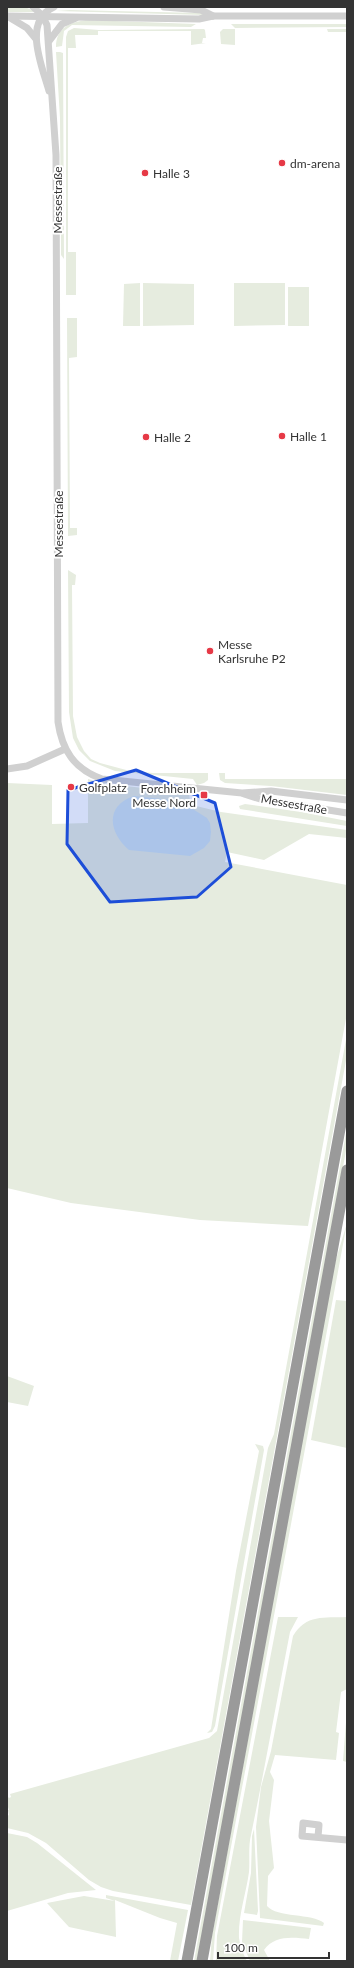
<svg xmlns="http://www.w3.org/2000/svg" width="354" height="1968" viewBox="0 0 354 1968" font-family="Lato,sans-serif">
	<rect width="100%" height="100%" fill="#fff"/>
	<g fill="#e6ecdf">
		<path d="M7 7C16 7 27 5 34 12H7Z"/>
		<polygon points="70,10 200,13 205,15 56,11"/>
		<path d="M87 20 196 24 191 27 72 25 64 31 62 46 56 47C56 27 71 22 87 20Z"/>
		<polygon points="231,24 347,24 347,27 235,28"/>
		<polygon points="74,28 99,30 204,29 205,30 206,38 203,38 202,43 206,43 191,45 191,31 98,31 98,35 75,35 76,48 68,48 68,252 76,252 76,295 66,295 66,37 68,31"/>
		<polygon points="223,29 235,29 235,45 221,44 220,32"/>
		<polygon points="327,29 347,29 347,32 328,32"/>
		<polygon points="56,52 60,52 63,53 64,259 61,255 61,247 60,118"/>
		<polygon points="140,283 140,326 123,326 124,284"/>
		<polygon points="143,283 194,284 194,325 143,326"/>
		<polygon points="234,283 285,283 285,325 234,326"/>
		<rect x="288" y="287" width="21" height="39"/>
		<polygon points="67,318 77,318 77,357 69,358 70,528 77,528 77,535 68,536"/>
		<polygon points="68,570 76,575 75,585 72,585 73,716 77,737 84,751 91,759 100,763 130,771 153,773 208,773 208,780 204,783 197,785 193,779 115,771 90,761 79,750 73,738 69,712"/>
		<polygon points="219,773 225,773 225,779 347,779 347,795 271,786 225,783 220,780"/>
		<polygon points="88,779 107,784 189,793 190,801 196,806 221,812 347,830 347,838 309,834 264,860 227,852 225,862 347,885 347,1013 308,1226 200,1220 71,1203 7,1188 7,783 52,785 52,824 88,823"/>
		<polygon points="245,804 301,812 347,821 347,826 240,809 239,806"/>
		<polygon points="347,1034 347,1055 191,1905 113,1891 101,1887 89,1880 46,1843 28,1833 7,1828 7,1816 9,1815 8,1810 9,1810 7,1804 7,1796 9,1798 11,1797 10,1794 209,1738 217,1731 268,1448 274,1434"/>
		<polygon points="347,1128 347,1145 197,1961 194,1961"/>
		<polygon points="347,1223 215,1933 213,1961 210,1961 212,1936 334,1266"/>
		<polygon points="336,1300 347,1301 347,1448 311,1440"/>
		<polygon points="7,1376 34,1386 28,1406 7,1402"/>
		<polygon points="255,1444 263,1446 264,1450 215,1726 212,1732 207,1733 211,1729 236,1571 259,1451"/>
		<path d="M278 1617H298L290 1632C277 1699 265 1767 251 1835 248 1847 250 1860 249 1872 246 1894 238 1916 239 1938 240 1946 243 1954 247 1961H216L217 1936Z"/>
		<path d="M347 1617V1689L341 1692 336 1732 339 1733 336 1760 275 1755 270 1772 274 1780 269 1821 274 1868 268 1876 267 1906C277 1918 312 1913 324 1923L323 1926 260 1918 256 1827 261 1787 271 1751 293 1636C306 1614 324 1618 347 1617Z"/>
		<polygon points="347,1709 347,1762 343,1761"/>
		<polygon points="254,1829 258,1911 257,1915 244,1913 251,1873 252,1836"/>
		<polygon points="7,1833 27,1837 37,1843 96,1890 68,1893 7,1911"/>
		<polygon points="106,1895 188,1910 178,1961 170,1961 177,1923 160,1918 115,1900 116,1937 69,1927 47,1903 84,1896 115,1901 106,1898"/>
		<path d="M243 1920 311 1928 309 1939C293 1937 274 1935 264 1950L270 1961H250L242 1942Z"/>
	</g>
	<path fill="#cfe2ee" d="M134 796 180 801 207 818 210 823 211 832 210 841 204 848 190 856 129 850C109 833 104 806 134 796Z"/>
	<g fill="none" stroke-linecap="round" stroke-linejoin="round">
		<g stroke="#d0d0d0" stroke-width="7">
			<path d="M33 7 42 15 47 25 56 155 58 722C62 750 74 769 102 779L242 793 271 791 347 800"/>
			<polyline points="164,7 201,10 213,16"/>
			<polyline points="7,16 199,19 213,16 347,16"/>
			<polyline points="7,16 27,28 36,39"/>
			<polyline points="49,41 62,24 76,18"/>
			<path d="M49 91C42 66 22 21 54 7"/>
			<polyline points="7,769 27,766 65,749"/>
			<polyline points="244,794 260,799 347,813"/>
			<polyline points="318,1837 319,1825 303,1823 302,1836 347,1840"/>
		</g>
		<g stroke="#9a9a9a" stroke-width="11">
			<polyline points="187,1961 347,1091"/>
			<polyline points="202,1961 347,1170"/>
		</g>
	</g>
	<path fill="#1d4ed8" fill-opacity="0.2" stroke="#1d4ed8" stroke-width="3" stroke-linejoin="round" d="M136 770 215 803 231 867 197 897 110 902 67 844 68 790Z"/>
	<g fill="#e63946" stroke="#fff" stroke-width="1.5">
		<circle cx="282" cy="163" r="4"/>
		<circle cx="145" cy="173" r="4"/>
		<circle cx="282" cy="436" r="4"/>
		<circle cx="146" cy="437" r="4"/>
		<circle cx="210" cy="651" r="4"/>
		<circle cx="71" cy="787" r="4"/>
		<rect x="200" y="791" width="8" height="8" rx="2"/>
	</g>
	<g text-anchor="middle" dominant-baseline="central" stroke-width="4" stroke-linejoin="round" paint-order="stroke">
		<g font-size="12" fill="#333" stroke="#fff" text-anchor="start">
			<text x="290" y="163">dm-arena</text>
			<text x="153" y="173">Halle 3</text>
			<text x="290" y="436">Halle 1</text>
			<text x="154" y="437">Halle 2</text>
			<text x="218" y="644">Messe<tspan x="218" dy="14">Karlsruhe P2</tspan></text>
			<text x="79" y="787">Golfplatz</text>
			<text x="196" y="788" text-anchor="end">Forchheim<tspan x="196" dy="14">Messe Nord</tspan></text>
		</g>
		<g font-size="12" fill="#333" stroke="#fff">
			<text transform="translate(57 200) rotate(-90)">Messestraße</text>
			<text transform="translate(58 524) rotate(-90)">Messestraße</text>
			<text transform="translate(294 804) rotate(10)">Messestraße</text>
		</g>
	</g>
	<rect width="354" height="1968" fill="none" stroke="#333333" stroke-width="16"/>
	<path d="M218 1952v6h111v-6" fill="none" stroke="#333333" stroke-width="2"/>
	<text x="224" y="1952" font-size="12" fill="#333333" stroke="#ffffff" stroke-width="3" paint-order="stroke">100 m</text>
</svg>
